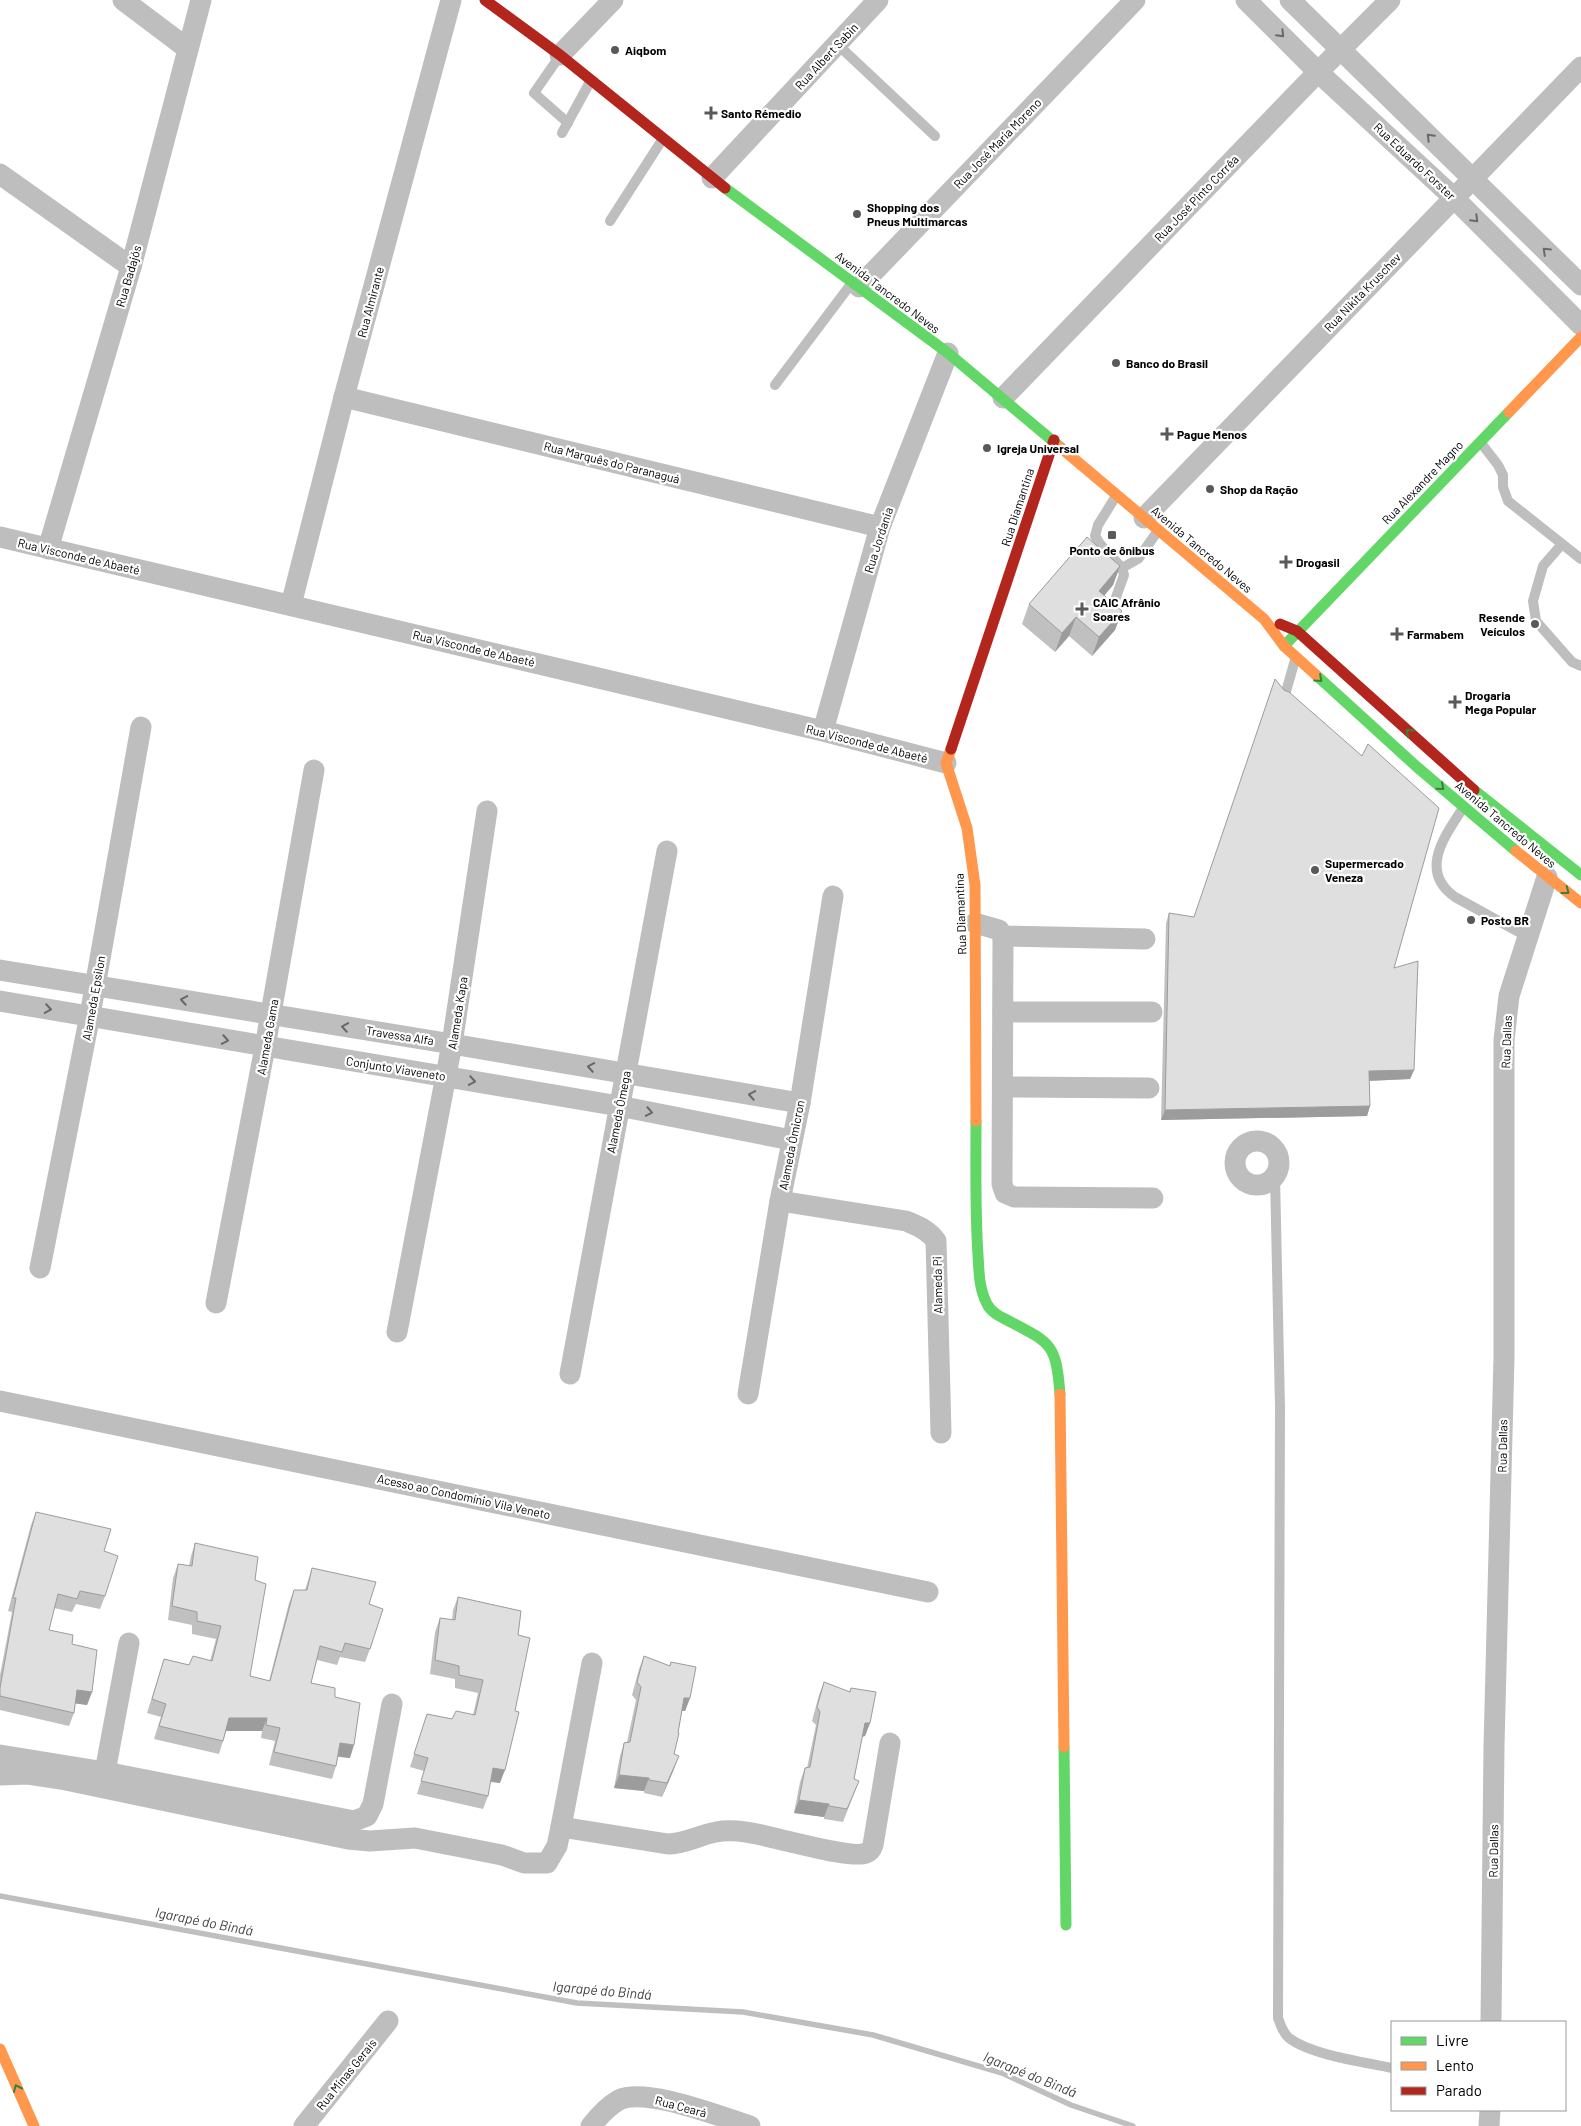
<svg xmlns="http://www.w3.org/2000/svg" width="1581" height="2126" viewBox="0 0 1581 2126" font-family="Barlow,sans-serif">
	<rect width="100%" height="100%" fill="#fff"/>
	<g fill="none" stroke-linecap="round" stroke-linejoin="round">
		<polyline stroke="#bfbfbf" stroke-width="5.5" points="0,1896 577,2003 743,2012 873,2035 1002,2073 1071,2105 1133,2126"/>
		<g stroke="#bebebe" stroke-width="10">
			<polyline points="837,44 935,136"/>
			<polyline points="559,57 534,93 568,123"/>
			<polyline points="562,133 590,82"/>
			<polyline points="610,221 662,140"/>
			<polyline points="775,385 851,284"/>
			<polyline points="1481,443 1498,465 1503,475 1503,487 1508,501 1581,559"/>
			<polyline points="1562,544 1543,566 1533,601 1536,621 1572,662 1581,666"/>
			<polyline points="1122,568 1138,559 1157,532"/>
			<polyline points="1110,614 1124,575 1122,568 1100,544 1095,536 1098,525 1116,496"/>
			<polyline points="1285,695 1295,660"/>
			<path d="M1463 808C1445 836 1418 871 1455 897L1528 937"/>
			<path d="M1275 1176 1280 1407 1278 2018C1281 2025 1282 2032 1289 2038 1311 2055 1364 2062 1392 2068"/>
		</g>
		<g stroke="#bebebe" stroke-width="21">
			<polyline points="123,0 188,49"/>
			<polyline points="1246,0 1318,72 1453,197 1581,325"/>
			<polyline points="1290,0 1581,285"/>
			<polyline points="560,55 613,0"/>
			<polyline points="0,174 131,267"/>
			<polyline points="712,178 878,0"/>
			<polyline points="859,287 1135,0"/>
			<polyline points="344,397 880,527"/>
			<polyline points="1003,398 1318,72 1390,0"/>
			<polyline points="1144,518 1581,67"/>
			<polyline points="0,537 823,731 946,763"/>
			<polyline points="48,549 131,267 201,0"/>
			<polyline points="291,605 344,397 451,0"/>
			<polyline points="823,731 880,527 948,353"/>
			<polyline points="975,923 999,930 1003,936 1145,939"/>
			<polyline points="1003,936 1002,1184 1005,1193 1014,1197 1153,1198"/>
			<polyline points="0,970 452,1044 800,1103"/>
			<polyline points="0,1001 619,1106 791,1140"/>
			<polyline points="1003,1012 1152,1012"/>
			<polyline points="1003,1087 1149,1088"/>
			<circle cx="1257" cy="1163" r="22"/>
			<path d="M780 1201 906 1221C917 1226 929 1230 936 1241L941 1433"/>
			<polyline points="40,1268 90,1015 141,727"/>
			<polyline points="216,1303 265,1047 314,770"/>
			<polyline points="397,1332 452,1044 487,811"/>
			<polyline points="570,1374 667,851"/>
			<polyline points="748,1394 780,1201 800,1103 833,896"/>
			<polyline points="0,1401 928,1592"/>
			<polyline points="0,1755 105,1772 354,1821 367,1816 373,1804 392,1704"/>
			<polyline points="105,1772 129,1643"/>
			<path d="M0 1775 28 1774 61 1779 348 1839 370 1841 415 1838 502 1855 524 1863H547L557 1846 561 1827 668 1844C685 1844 699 1835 716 1832 741 1827 771 1838 795 1843 809 1846 854 1858 866 1853 870 1852 872 1848 873 1845L890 1743"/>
			<polyline points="561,1827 592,1663"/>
			<polyline points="1491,2022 1494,1746 1504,1357 1504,1040 1509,996 1547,877"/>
			<polyline points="304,2126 388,2021"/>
			<path d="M591 2126C599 2116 608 2106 619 2100 646 2087 721 2117 750 2126"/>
			<polyline points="1489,2126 1490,2110"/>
		</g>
		<g stroke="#63d668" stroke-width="11">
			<polyline points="725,188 948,353 1060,447"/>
			<polyline points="1284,646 1509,412"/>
			<polyline points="1316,675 1417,767 1516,851"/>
			<polyline points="1474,790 1581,875"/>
			<path d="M976 1121C976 1166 975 1211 978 1255 979 1272 979 1289 987 1304 991 1312 999 1316 1007 1320 1051 1343 1056 1343 1060 1394"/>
			<polyline points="1064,1747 1066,1925"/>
		</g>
		<g stroke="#ff974d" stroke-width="11">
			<polyline points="1509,412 1581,337"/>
			<polyline points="1060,447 1264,619 1284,646 1316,675"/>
			<polyline points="951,749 946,763 967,828 975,885 976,1121"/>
			<polyline points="1516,851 1581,903"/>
			<polyline points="1060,1394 1064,1747"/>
			<polyline points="0,2049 34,2126"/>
		</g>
		<g stroke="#b3261e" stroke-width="11">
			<polyline points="485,0 560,55 725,188"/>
			<polyline points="1280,624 1297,631 1474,790"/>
			<polyline points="951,749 1054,440"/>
		</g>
	</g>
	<g fill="#c0c0c0">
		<polygon points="1120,566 1113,585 1104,596 1122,611 1115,630 1092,656 1069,636 1055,652 1022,624 1029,604"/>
		<polygon points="1169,913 1394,968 1414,1070 1410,1079 1369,1081 1370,1106 1367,1116 1161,1120 1166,923"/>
		<polygon points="36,1512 104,1551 105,1596 100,1609 76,1604 72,1612 54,1608 49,1630 72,1644 92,1692 87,1705 75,1703 74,1713 69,1726 0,1710 0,1675 12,1612 8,1611 31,1525"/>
		<polygon points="195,1543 255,1580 250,1676 269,1681 289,1603 294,1590 305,1590 312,1568 369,1604 370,1649 365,1662 340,1657 337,1665 317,1660 311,1683 335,1697 350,1758 338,1757 336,1766 332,1779 269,1765 275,1741 261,1738 262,1731 226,1731 223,1741 219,1754 154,1739 161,1717 147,1713 164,1659 189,1665 210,1661 216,1639 192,1634 192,1625 168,1620 173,1578 178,1564 189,1566 191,1556"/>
		<polygon points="458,1597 521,1611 500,1783 490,1782 488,1796 483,1809 417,1794 424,1771 410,1767 427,1714 452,1719 473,1715 478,1693 455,1688 455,1679 430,1674 435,1632 440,1618 452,1620 453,1610"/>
		<polygon points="644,1656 669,1666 671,1662 690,1698 685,1711 682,1711 674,1754 674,1769 662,1797 644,1793 644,1791 614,1788 620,1756 624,1743 627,1742 636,1700 632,1695 639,1669"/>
		<polygon points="824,1682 849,1692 851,1688 870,1723 865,1736 862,1737 854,1779 859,1781 843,1822 824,1819 824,1817 794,1813 800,1782 805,1768 807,1768 816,1725 812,1721 819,1695"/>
	</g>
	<g fill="#9c9c9c">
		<polygon points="1120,566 1113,585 1092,610 1099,591"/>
		<polygon points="1122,611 1115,630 1092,656 1099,637"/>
		<polygon points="1076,617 1069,636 1055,652 1062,633"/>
		<polygon points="1414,1070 1410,1079 1365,1081 1369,1071"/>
		<polygon points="1370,1106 1367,1116 1161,1120 1165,1110"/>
		<polygon points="77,1690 92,1692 87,1705 72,1703"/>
		<polygon points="684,1698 690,1698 685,1711 680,1711"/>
		<polygon points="229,1718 267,1718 262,1731 224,1731"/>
		<polygon points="865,1723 870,1723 865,1736 860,1737"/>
		<polygon points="340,1743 354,1745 350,1758 335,1756"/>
		<polygon points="679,1756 674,1769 662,1797 667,1783"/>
		<polygon points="493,1768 505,1770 500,1783 488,1781"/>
		<polygon points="619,1775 649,1778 644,1791 614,1788"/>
		<polygon points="799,1800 829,1804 824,1817 794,1813"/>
	</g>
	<g fill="#dfdfdf" stroke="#9c9c9c">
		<polygon points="1087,537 1120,566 1099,591 1122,611 1099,637 1076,617 1062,633 1029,604"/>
		<polygon points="1275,679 1284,690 1289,692 1362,756 1368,744 1439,808 1394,968 1418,961 1414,1070 1369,1071 1370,1106 1165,1110 1169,913 1194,917"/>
		<polygon points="36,1512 111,1529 104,1551 118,1556 105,1596 80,1591 77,1599 58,1594 49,1630 73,1635 72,1644 97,1650 92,1692 77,1690 74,1713 0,1696 0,1688 16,1598 13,1598"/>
		<polygon points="195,1543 258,1557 255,1580 266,1584 250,1676 270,1681 294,1590 307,1590 312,1568 376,1582 369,1604 383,1609 370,1649 345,1643 342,1652 320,1646 311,1683 335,1688 335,1697 360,1703 354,1745 340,1743 336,1766 274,1752 280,1728 266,1725 267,1718 229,1718 223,1741 159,1726 166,1704 152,1699 164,1659 189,1665 193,1656 212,1661 221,1626 197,1621 197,1612 172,1606 178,1564 192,1566"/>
		<polygon points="458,1597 521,1611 518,1635 530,1638 515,1711 519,1712 505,1770 493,1768 488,1796 421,1781 428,1758 414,1754 427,1714 452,1719 456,1711 475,1715 483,1680 459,1675 459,1666 435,1660 440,1618 455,1620"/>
		<polygon points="644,1656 670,1666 671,1662 696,1667 690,1698 684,1698 678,1733 679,1733 674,1754 679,1756 667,1783 649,1780 649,1778 619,1775 624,1743 630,1742 641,1687 637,1682"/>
		<polygon points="824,1682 850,1692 851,1688 876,1692 870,1723 865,1723 854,1779 859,1781 847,1809 829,1806 829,1804 799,1800 805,1768 810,1767 820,1712 817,1707"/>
	</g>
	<defs><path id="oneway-chevron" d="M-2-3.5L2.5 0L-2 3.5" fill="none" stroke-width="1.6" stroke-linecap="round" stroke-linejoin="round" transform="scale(1.25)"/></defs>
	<g stroke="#686868">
		<use href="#oneway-chevron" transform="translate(1281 34) rotate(45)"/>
		<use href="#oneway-chevron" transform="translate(1430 137) rotate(-135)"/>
		<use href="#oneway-chevron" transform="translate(1475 219) rotate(45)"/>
		<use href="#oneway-chevron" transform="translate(1546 251) rotate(-136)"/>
		<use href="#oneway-chevron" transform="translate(184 1000) rotate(-170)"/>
		<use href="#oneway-chevron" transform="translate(48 1009) rotate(9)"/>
		<use href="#oneway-chevron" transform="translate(345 1027) rotate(-171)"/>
		<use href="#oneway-chevron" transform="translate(225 1040) rotate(10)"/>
		<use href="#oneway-chevron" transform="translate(591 1067) rotate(-170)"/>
		<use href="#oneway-chevron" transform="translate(472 1081) rotate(10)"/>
		<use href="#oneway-chevron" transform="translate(752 1095) rotate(-170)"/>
		<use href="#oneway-chevron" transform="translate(649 1112) rotate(11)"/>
	</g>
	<g stroke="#3b803e">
		<use href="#oneway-chevron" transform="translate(1319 679) rotate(42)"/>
		<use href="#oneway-chevron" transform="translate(1409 732) rotate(-138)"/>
		<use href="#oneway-chevron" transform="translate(1441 787) rotate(40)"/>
		<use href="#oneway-chevron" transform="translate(1566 891) rotate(37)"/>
		<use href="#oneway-chevron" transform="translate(17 2088) rotate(-114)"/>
	</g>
	<g fill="#595959" stroke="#fff" stroke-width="2">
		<circle cx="615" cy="50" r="5"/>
		<path d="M708.5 105.5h5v5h5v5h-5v5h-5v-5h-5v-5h5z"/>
		<circle cx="857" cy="214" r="5"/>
		<circle cx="1116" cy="363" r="5"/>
		<path d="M1164.5 426.5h5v5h5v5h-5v5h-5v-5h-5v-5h5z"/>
		<circle cx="987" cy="448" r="5"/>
		<circle cx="1210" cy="489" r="5"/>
		<rect x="1107" y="530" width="10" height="10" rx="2.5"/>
		<path d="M1283.5 554.5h5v5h5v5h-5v5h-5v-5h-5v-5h5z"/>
		<path d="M1079.5 601.5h5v5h5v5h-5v5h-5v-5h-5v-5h5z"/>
		<circle cx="1535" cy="624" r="5"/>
		<path d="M1394.5 626.5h5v5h5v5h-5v5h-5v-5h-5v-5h5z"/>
		<path d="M1452.5 694.5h5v5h5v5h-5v5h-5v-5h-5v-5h5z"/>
		<circle cx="1315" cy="870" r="5"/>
		<circle cx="1471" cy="920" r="5"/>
	</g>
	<g text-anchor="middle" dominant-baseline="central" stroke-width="4.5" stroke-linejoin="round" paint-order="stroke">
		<g font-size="12" font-weight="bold" fill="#000" stroke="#fff" text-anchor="start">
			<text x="625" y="50">Aiqbom</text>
			<text x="721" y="113">Santo Rémedio</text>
			<text x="867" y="207">Shopping dos<tspan x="867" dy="14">Pneus Multimarcas</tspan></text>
			<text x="1126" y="363">Banco do Brasil</text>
			<text x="1177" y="434">Pague Menos</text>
			<text x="997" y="448">Igreja Universal</text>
			<text x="1220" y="489">Shop da Ração</text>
			<text x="1112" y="550" text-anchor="middle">Ponto de ônibus</text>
			<text x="1296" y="562">Drogasil</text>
			<text x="1093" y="602">CAIC Afrânio<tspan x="1093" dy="14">Soares</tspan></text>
			<text x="1525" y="617" text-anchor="end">Resende<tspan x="1525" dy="14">Veículos</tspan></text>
			<text x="1407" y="634">Farmabem</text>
			<text x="1465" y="695">Drogaria<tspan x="1465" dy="14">Mega Popular</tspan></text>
			<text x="1325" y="863">Supermercado<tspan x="1325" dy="14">Veneza</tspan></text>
			<text x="1481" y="920">Posto BR</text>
		</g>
		<g font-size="12" fill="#000" stroke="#fff">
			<text transform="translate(826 56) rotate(-47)">Rua Albert Sabin</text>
			<text transform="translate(997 143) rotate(-46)">Rua José Maria Moreno</text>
			<text transform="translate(1415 161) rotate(43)">Rua Eduardo Forster</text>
			<text transform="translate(1196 198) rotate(-46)">Rua José Pinto Corrêa</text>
			<text transform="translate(128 276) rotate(-74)">Rua Badajós</text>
			<text transform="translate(888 292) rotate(37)">Avenida Tancredo Neves</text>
			<text transform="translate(1362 292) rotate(-46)">Rua Nikita Kruschev</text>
			<text transform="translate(370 302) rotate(-75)">Rua Almirante</text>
			<text transform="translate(612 462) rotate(14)">Rua Marquês do Paranaguá</text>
			<text transform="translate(1422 482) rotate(-46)">Rua Alexandre Magno</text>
			<text transform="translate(1017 507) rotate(-72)">Rua Diamantina</text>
			<text transform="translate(878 540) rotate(-72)">Rua Jordania</text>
			<text transform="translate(1202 549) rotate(40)">Avenida Tancredo Neves</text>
			<text transform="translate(79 556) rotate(13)">Rua Visconde de Abaeté</text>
			<text transform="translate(474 648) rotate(13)">Rua Visconde de Abaeté</text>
			<text transform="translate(867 743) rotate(14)">Rua Visconde de Abaeté</text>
			<text transform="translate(1506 824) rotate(40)">Avenida Tancredo Neves</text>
			<text transform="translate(960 914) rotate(-92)">Rua Diamantina</text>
			<text transform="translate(93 998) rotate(-80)">Alameda Epsilon</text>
			<text transform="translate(457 1013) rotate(-81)">Alameda Kapa</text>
			<text transform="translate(400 1035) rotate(9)">Travessa Alfa</text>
			<text transform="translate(267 1037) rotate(-80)">Alameda Gama</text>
			<text transform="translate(1506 1042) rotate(-88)">Rua Dallas</text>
			<text transform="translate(396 1068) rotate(9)">Conjunto Viaveneto</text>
			<text transform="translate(618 1112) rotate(-79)">Alameda Ômega</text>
			<text transform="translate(791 1145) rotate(-79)">Alameda Ômicron</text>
			<text transform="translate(937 1285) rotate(-91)">Alameda Pi</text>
			<text transform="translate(1502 1446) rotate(-89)">Rua Dallas</text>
			<text transform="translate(464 1496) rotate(12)">Acesso ao Condomínio Vila Veneto</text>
			<text transform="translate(1493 1851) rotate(-89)">Rua Dallas</text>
			<text transform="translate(346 2074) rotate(-51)">Rua Minas Gerais</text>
			<text transform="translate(681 2106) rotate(15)">Rua Ceará</text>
		</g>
		<g font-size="14" font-style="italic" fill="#444" stroke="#fff">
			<text transform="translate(204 1921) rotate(11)">Igarapé do Bindá</text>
			<text transform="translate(602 1990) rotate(5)">Igarapé do Bindá</text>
			<text transform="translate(1030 2074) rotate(22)">Igarapé do Bindá</text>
		</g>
	</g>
	<rect x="1391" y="2021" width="175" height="90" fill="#ffffff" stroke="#999999"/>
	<rect x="1401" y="2037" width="25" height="8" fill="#63d668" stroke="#999999"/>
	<text x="1436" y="2046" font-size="15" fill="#000000">Livre</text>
	<rect x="1401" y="2062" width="25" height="8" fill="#ff974d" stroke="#999999"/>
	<text x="1436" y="2071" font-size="15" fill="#000000">Lento</text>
	<rect x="1401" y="2087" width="25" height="8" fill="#b3261e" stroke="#999999"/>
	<text x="1436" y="2096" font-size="15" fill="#000000">Parado</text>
</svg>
